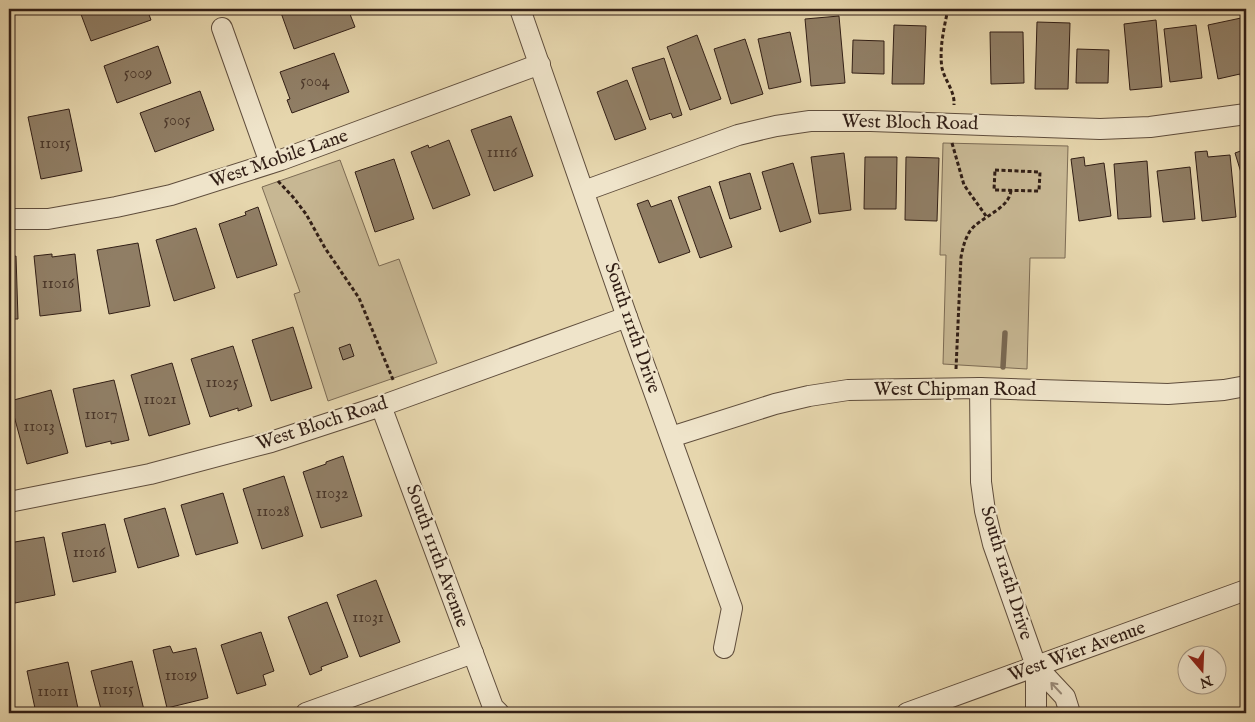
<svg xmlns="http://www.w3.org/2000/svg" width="1255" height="722" viewBox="0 0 1255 722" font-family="'IM FELL English',serif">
	<rect width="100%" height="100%" fill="#e6d6ad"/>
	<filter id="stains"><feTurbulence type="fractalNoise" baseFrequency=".004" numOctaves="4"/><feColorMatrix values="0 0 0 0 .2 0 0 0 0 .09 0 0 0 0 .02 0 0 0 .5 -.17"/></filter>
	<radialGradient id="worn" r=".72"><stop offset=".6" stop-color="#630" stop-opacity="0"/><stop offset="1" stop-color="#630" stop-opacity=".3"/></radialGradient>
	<g fill="#c7b793" stroke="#7c6b54">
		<polygon points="943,143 1068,146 1065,258 1030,258 1027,369 943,364 946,255 940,255"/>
		<polygon points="340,160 379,266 399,259 437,363 328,401 294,294 300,292 262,187"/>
	</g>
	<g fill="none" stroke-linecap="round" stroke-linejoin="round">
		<polyline stroke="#796852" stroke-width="5.5" points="1003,367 1005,333"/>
	</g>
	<g fill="#907e65" stroke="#321f16">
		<polygon points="79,9 147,9 151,20 91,41"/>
		<polygon points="283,9 348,9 355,27 294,49 280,10"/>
		<polygon points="839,16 845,83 811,86 805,19"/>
		<polygon points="1241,18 1246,45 1246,79 1241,80 1240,74 1218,79 1208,25"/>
		<polygon points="1156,20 1162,87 1130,90 1124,24"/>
		<polygon points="1037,22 1070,23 1068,89 1035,89"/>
		<polygon points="894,25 926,26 924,84 892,84"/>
		<polygon points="1196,25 1202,78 1170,82 1164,29"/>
		<polygon points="790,32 801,82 769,89 758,39"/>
		<polygon points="990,32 1023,32 1024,83 991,84"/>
		<polygon points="697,35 721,99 690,110 667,47"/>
		<polygon points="745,39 763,94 731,104 714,49"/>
		<polygon points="853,40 884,41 884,74 852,73"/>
		<polygon points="158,46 171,83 117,103 104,66"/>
		<polygon points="1077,49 1109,50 1108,83 1076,83"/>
		<polygon points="334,53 349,92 292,113 287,100 290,99 280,72"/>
		<polygon points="664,58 682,115 673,118 671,113 650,120 632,68"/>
		<polygon points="627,80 646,129 615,140 597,92"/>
		<polygon points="200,91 214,130 155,152 140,113"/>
		<polygon points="69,109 82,171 41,179 28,117"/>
		<polygon points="511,116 533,176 494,191 471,130"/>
		<polygon points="449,140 470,195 433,209 411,152 428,145 429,148"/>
		<polygon points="1246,149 1246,189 1235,153"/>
		<polygon points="1207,151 1208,157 1230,155 1236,217 1202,221 1195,152"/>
		<polygon points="844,153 851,210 819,214 811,157"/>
		<polygon points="865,157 897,157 896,209 864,209"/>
		<polygon points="906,157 939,158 937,221 905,220"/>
		<polygon points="1084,157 1085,166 1104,163 1111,216 1079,221 1071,159"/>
		<polygon points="394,159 414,219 375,232 355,172"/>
		<polygon points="1147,161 1151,217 1118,219 1114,164"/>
		<polygon points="793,163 811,222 780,232 762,172"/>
		<polygon points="1190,167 1195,219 1163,222 1157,171"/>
		<polygon points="750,173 761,209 730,219 719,182"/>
		<polygon points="710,186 732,247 700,258 678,197"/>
		<polygon points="648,200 651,207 671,200 690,252 659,263 637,204"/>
		<polygon points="258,207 277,265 237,278 219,224 246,215 245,212"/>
		<polygon points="196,228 215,288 174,301 156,240"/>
		<polygon points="138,243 150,306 109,314 97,250"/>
		<polygon points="52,254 52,257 75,254 81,311 40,316 34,256"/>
		<polygon points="16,256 18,319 9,319 9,257"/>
		<polygon points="293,327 312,388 271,401 252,340"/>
		<polygon points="350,344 354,356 343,360 339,348"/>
		<polygon points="233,346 252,406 238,411 238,408 210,417 191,359"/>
		<polygon points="172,363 190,424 149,436 131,375"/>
		<polygon points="114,380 129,440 111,444 111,441 86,447 73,389"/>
		<polygon points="51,390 68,453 27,464 10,401"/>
		<polygon points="343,456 362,516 321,528 303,472 326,464 326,462"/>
		<polygon points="284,476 303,536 262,549 243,489"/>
		<polygon points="223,493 238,543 196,555 181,505"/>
		<polygon points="165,508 179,556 138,568 124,519"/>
		<polygon points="105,524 116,572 73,582 62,533"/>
		<polygon points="44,537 55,595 15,603 9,571 9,543"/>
		<polygon points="376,580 400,642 360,657 337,595"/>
		<polygon points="327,602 348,657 321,667 322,670 310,675 288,617"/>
		<polygon points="261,632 274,671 263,675 266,685 237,694 221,645"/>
		<polygon points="170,646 173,653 196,648 208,698 167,708 153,650"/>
		<polygon points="132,661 144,710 131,713 102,713 91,671"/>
		<polygon points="68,662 79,713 36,713 27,671"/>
	</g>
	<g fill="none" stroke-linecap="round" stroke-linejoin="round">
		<defs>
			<g id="minor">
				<polyline points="520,9 627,317 732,608 724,648"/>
				<polyline points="222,28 270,163"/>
				<polyline points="584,191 738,135 776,126 810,121 871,121 1100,129 1150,127 1246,114"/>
				<polyline points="9,219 48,219 116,207 171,195 281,160 540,64"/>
				<polyline points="980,388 981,482 985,511 993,544 1036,666 1036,708 1037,713"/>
				<polyline points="381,406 493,707 499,713"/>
				<polyline points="671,437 775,404 809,396 848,390 980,388 1168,394 1224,390 1246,386"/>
				<polyline points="9,502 150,474 271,442 381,406 627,317"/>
				<polyline points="1036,666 1065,697 1070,713"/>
				<polyline points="306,713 473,653"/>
				<polyline points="907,713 1246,590"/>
			</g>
		</defs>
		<use href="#minor" stroke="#5f4d3c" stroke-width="22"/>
		<g stroke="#321f16" stroke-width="3" stroke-dasharray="4 2.5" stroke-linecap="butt">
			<path d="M948 9C944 28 939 49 942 68 945 81 955 91 954 105"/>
			<polyline points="952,143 964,185 986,216"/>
			<polygon points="995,170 1040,172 1039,191 994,190"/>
			<polyline points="278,181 293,197 306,214 325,248 359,298 394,382"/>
			<path d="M956 369 961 257C963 247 965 239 970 231 981 216 1009 210 1011 190"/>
		</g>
		<use href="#minor" stroke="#efe4ca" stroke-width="20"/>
	</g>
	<defs><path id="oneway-shaft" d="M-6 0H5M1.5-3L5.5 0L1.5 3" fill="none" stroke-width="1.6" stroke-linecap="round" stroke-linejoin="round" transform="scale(1.25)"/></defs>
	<use stroke="#9a8b79" href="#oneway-shaft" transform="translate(1056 688) rotate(-133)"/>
	<g text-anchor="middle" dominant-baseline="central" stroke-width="4.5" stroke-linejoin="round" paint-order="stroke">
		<g font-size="16" fill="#4a372a">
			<text x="138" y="74">5009</text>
			<text x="315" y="82">5004</text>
			<text x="177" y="121">5005</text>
			<text x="55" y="144">11015</text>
			<text x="502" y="153">11116</text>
			<text x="58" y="284">11016</text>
			<text x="222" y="383">11025</text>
			<text x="160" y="400">11021</text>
			<text x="101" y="415">11017</text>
			<text x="39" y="427">11013</text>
			<text x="332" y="494">11032</text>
			<text x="273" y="512">11028</text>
			<text x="89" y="553">11016</text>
			<text x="368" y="618">11031</text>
			<text x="181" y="676">11019</text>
			<text x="118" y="690">11015</text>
			<text x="53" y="692">11011</text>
		</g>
		<g font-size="19" fill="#321f16" stroke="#efe4ca">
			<text transform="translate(910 123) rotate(1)">West Bloch Road</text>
			<text transform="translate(279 159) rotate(-19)">West Mobile Lane</text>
			<text transform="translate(632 328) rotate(71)">South 111th Drive</text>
			<text x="955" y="390">West Chipman Road</text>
			<text transform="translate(322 424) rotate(-18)">West Bloch Road</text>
			<text transform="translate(437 556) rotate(70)">South 111th Avenue</text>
			<text transform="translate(1006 573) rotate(73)">South 112th Drive</text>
			<text transform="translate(1077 652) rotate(-20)">West Wier Avenue</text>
		</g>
	</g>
	<rect width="1255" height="722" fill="none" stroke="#e6d6ad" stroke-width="30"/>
	<rect x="10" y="10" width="1235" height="702" fill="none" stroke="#321f16" stroke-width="2.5"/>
	<rect x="15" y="15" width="1225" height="692" fill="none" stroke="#321f16"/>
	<g transform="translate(1202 670) rotate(161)"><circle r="24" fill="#efe4ca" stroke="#a39582"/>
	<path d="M0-4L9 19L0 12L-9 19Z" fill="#8f2418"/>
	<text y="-8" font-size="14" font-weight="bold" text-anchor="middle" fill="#321f16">N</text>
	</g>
	<rect width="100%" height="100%" filter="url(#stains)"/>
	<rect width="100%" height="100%" fill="url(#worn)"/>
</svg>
